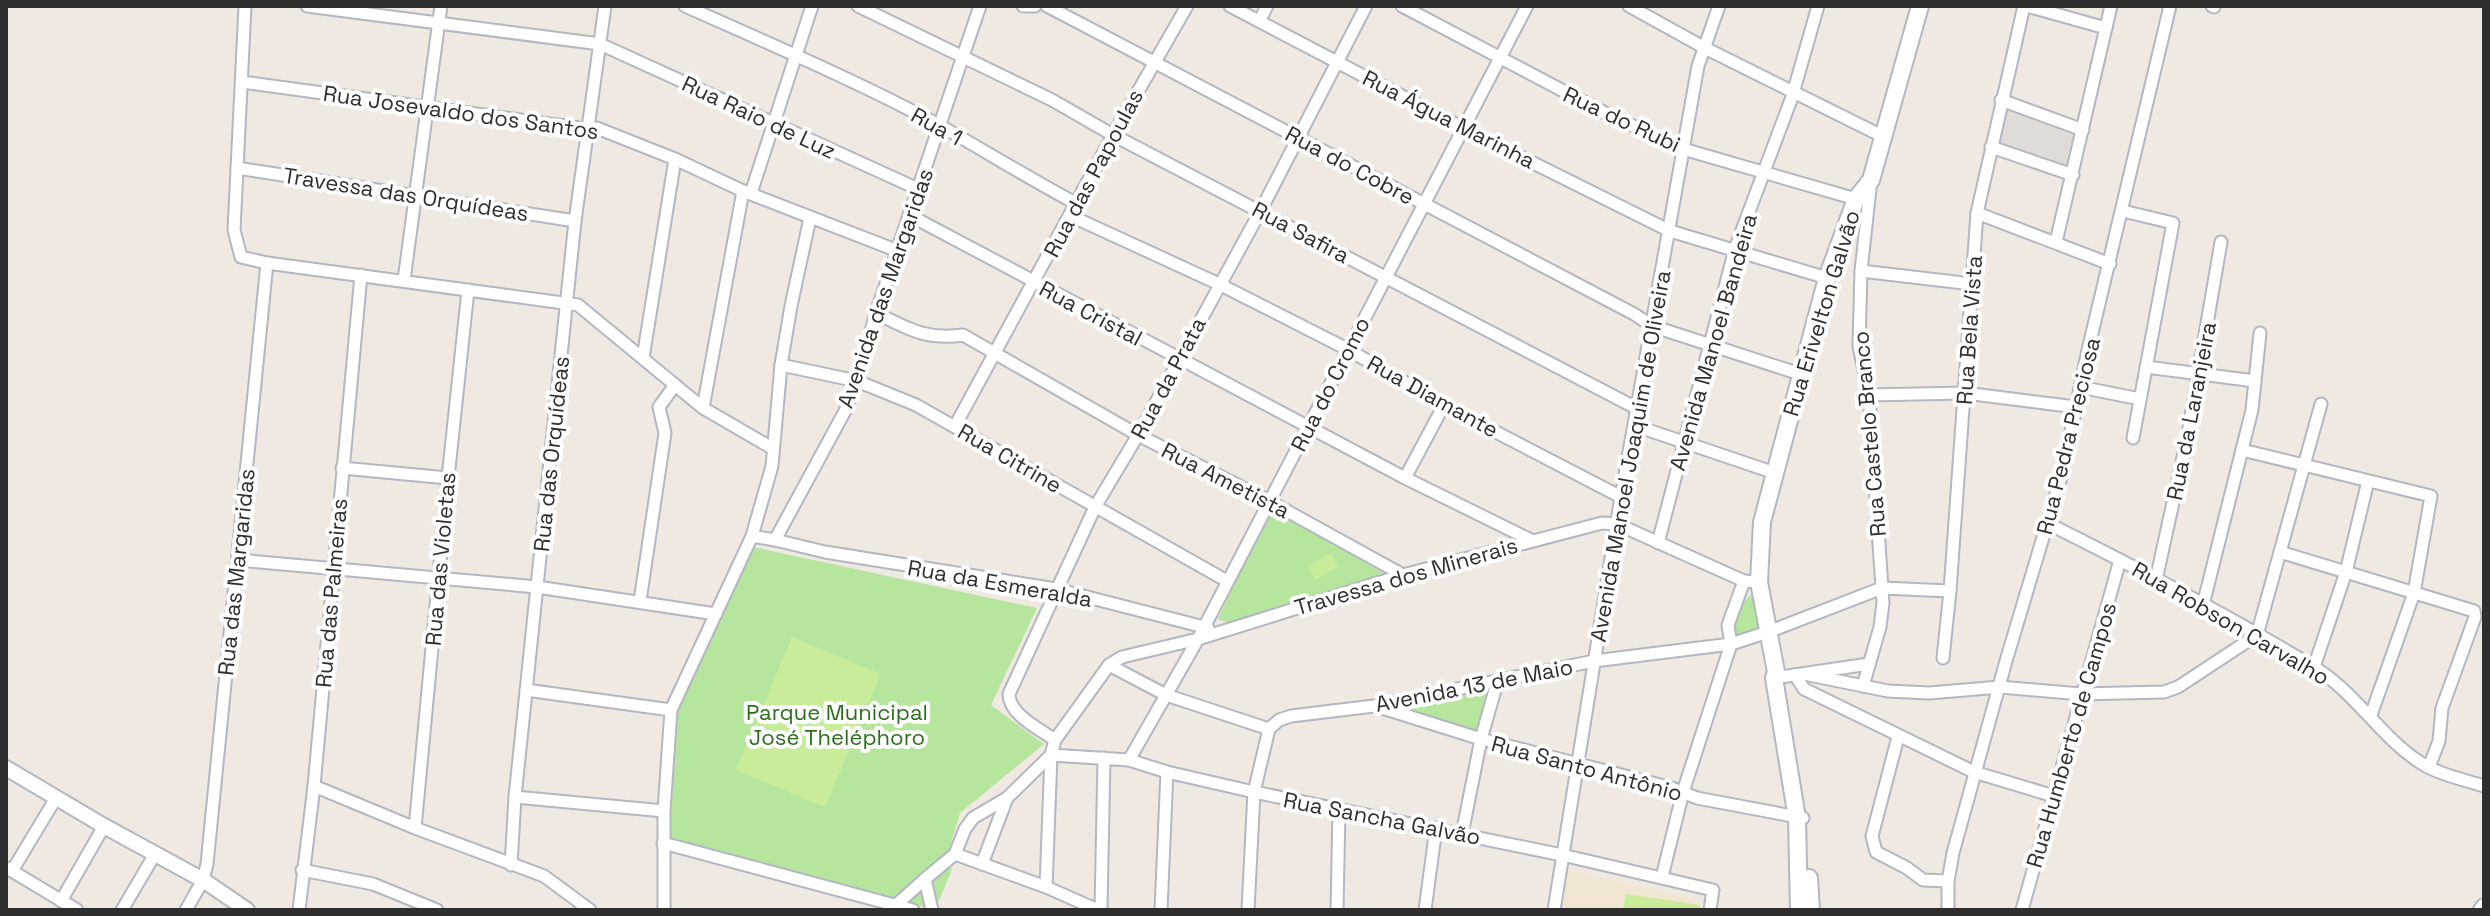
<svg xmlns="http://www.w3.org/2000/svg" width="2490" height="916" viewBox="0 0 2490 916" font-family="'Space Grotesk',sans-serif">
	<rect width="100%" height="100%" fill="#efe9e1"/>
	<polygon fill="#f0e6d1" points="1565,870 1701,901 1700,910 1560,910"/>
	<g fill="#b6e59e">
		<polygon points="1271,508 1387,575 1229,623 1218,619"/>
		<polygon points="753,547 1037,608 991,705 1044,744 960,813 945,863 952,869 935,910 670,838 677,714"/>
		<path d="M1756 592 1761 630 1732 638C1730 617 1739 602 1756 592Z"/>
		<polygon points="1490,687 1477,734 1409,709 1409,703"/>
	</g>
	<g fill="#c9ec9a">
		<polygon points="1330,553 1338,566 1316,580 1308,567"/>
		<polygon points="792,637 881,674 825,807 736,770"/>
		<polygon points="1626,894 1700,905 1700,910 1623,910"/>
	</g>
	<polygon fill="#dfdcd8" points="2006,108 2077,132 2070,166 2067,168 1997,144"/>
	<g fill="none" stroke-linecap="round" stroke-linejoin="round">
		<defs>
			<g id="minor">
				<polyline points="245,6 234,230 241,257 267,263 578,305 703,408 772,448"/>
				<polyline points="307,6 600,44 918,189"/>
				<path d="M685 6C770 44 857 81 939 125 985 151 1030 179 1077 204"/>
				<polyline points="858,6 1052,100 1113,135 1638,409"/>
				<polyline points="1023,6 1035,6"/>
				<polyline points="1047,6 1634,314 1652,326 1800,374"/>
				<polyline points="1230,6 1463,128 1670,231 1827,278"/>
				<polyline points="1402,6 1607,114 1683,149 1856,199"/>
				<polyline points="1629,6 1705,48 1884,137"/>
				<polyline points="2027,6 2106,28"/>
				<polyline points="2212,6 2214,7"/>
				<polyline points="1260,20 1267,6"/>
				<polyline points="242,82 587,129 597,128 675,159 743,191 898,251"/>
				<polyline points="2001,100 2083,130"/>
				<polyline points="1991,147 2073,175"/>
				<polyline points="237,168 575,221"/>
				<polyline points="751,193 812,6"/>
				<polyline points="2123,211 2173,223 2133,438"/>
				<polyline points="1977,213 2110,264"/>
				<polyline points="909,215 1405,478 1531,540"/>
				<polyline points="1071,216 1219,284 1347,349 1444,405 1621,497"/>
				<polyline points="2056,242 2111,6"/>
				<polyline points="1861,271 1972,284"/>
				<polyline points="404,280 441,6"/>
				<path d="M876 313C909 329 925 340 963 335L1138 435 1269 501 1403 575"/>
				<polyline points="643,358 675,159"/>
				<polyline points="781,365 857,381 916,405 1227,581"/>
				<polyline points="2146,367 2255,381"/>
				<polyline points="2080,387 2140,399"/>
				<polyline points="1869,395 1965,393 2076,407"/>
				<polyline points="703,408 743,191"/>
				<polyline points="955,426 1113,135 1187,6"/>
				<polyline points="1636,426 1775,473"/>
				<polyline points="2242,450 2431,496 2414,593 2371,715"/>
				<polyline points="342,468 448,478"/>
				<polyline points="1405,478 1444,405"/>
				<path d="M2047 523C2137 568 2226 614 2312 666 2355 691 2379 736 2421 763 2438 774 2464 780 2484 786"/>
				<polyline points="752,536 775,540 845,411 857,381 876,313 980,6"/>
				<polyline points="775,540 825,552 1056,589 1208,628"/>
				<polyline points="1658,543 1735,249 1792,97 1818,6"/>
				<polyline points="2280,552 2474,611 2475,617 2442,708 2439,741 2429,767"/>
				<polyline points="238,560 537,587 716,614"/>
				<polyline points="2156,580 2188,434 2221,242"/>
				<polyline points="640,601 665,433 659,407 675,385"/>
				<polyline points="2203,605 2252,410 2260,333"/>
				<polyline points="1943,658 1950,591 1977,213 2024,6"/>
				<polyline points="1109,665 1166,695 1269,729"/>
				<polyline points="2314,667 2346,572 2368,481"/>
				<polyline points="1804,674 1888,691 1929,693 2000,687 2081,694 2164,692 2178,687 2257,635 2321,404"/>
				<polyline points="1795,675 1804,689 1974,772 2054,796"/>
				<polyline points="1774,678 1869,664"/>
				<polyline points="1863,686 1880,627 1883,603 1869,395 1859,346 1861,271 1871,180"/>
				<polyline points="526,690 671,710"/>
				<polyline points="1379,707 1481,739 1672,788 1697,798 1803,818"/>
				<polyline points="1269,729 1279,720 1291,716 1374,706 1594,661 1731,644 1768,632 1882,588 1950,591"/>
				<polyline points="1898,737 1872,836 1876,852 1907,868 1923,880 1948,881"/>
				<path d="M1055 740C1040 729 1009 715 1009 694L1095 507 1138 435 1261 210 1366 6"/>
				<polyline points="1129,760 1198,639 1527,6"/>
				<polyline points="314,786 415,828 544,876 590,910"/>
				<polyline points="515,797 664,811"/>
				<polyline points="415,828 448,478 468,290"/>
				<polyline points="1462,834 1481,739 1497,683"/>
				<polyline points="663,843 913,910"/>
				<polyline points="955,854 1046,887 1098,910"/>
				<polyline points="982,864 1007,798"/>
				<polyline points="511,865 515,797 575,221 605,6"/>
				<polyline points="7,868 77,910"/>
				<polyline points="302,870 373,884 437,910"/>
				<polyline points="12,871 56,798"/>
				<polyline points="1662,877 1683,792 1731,644 1728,625 1744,581"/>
				<polyline points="1046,887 1051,755 1129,760 1167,772 1254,792 1562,855 1713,890 1710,910"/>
				<polyline points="61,901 104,826"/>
				<polyline points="897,904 925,879"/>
				<polyline points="122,910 155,854"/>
				<polyline points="186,910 203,880 207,864 267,263"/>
				<polyline points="299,910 314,786 361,275"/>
				<polyline points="664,910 664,811 671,710 752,536 772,466 781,365 791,306 810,218"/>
				<polyline points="932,910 925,879 955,854 965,829 973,818 1007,798 1051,755 1055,740 1109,665 1122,657 1198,639 1403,575 1602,523 1617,524 1744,581 1759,582"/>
				<polyline points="1101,910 1104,758"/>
				<polyline points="1161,910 1167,772"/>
				<polyline points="1248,910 1254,792 1269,729"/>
				<polyline points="1337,910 1339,809"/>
				<polyline points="1425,910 1436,828"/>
				<polyline points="1554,910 1621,497 1698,66 1719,6"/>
				<polyline points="1948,910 1948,881 1953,853 2006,661 2062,474 2088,350 2170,6"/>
				<polyline points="2022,910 2120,560"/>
			</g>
			<g id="tertiary">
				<polyline points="6,768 104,826 203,880 247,910"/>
				<polyline points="2481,910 2484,906"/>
			</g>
			<g id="secondary">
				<polyline points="1809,878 1811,910"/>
				<polyline points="1799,910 1797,818 1774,678 1776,672 1759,582 1762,522 1827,278 1856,199 1871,180 1920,6"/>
			</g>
		</defs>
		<use href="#minor" stroke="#b4b7c1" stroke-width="15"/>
		<use href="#tertiary" stroke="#b4b7c1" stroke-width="18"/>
		<use href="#secondary" stroke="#b4b7c1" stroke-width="20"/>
		<use href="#minor" stroke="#fff" stroke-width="11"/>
		<use href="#tertiary" stroke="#fff" stroke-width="14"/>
		<use href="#secondary" stroke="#fff" stroke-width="16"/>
	</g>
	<g text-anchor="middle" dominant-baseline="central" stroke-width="8" stroke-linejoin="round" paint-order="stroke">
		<g font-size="22" fill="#2e2e2e" stroke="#fff">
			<text transform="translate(461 112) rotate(8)">Rua Josevaldo dos Santos</text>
			<text transform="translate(759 117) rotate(25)">Rua Raio de Luz</text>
			<text transform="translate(1449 119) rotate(27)">Rua Água Marinha</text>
			<text transform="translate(1622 119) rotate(25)">Rua do Rubi</text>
			<text transform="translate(937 126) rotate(29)">Rua 1</text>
			<text transform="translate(1350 165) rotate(28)">Rua do Cobre</text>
			<text transform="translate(1093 173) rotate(-62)">Rua das Papoulas</text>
			<text transform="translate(406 194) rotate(9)">Travessa das Orquídeas</text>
			<text transform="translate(1301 232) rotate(28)">Rua Safira</text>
			<text transform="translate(885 288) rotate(-71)">Avenida das Margaridas</text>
			<text transform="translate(1091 313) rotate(28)">Rua Cristal</text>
			<text transform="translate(1821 313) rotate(-73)">Rua Erivelton Galvão</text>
			<text transform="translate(1969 330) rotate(-86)">Rua Bela Vista</text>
			<text transform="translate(1713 342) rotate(-74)">Avenida Manoel Bandeira</text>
			<text transform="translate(1168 378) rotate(-62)">Rua da Prata</text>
			<text transform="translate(1330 384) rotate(-63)">Rua do Cromo</text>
			<text transform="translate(1433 396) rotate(29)">Rua Diamante</text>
			<text transform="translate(2191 411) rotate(-79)">Rua da Laranjeira</text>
			<text transform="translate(1869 434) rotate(-95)">Rua Castelo Branco</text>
			<text transform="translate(2068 436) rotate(-76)">Rua Pedra Preciosa</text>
			<text transform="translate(551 454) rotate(-84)">Rua das Orquídeas</text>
			<text transform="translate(1630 456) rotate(-80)">Avenida Manoel Joaquim de Oliveira</text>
			<text transform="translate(1010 458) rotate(30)">Rua Citrine</text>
			<text transform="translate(1226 480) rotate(27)">Rua Ametista</text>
			<text transform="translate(440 559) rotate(-85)">Rua das Violetas</text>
			<text transform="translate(236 572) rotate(-84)">Rua das Margaridas</text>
			<text transform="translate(1406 576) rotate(-16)">Travessa dos Minerais</text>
			<text transform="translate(1000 583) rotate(10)">Rua da Esmeralda</text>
			<text transform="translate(331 593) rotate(-85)">Rua das Palmeiras</text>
			<text transform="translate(2231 623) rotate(30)">Rua Robson Carvalho</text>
			<text transform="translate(1474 685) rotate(-11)">Avenida 13 de Maio</text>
			<text transform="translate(2071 735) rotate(-74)">Rua Humberto de Campos</text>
			<text transform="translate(1587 768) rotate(15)">Rua Santo Antônio</text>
			<text transform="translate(1382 818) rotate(11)">Rua Sancha Galvão</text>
		</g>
		<g font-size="22" fill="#2c6e1b" stroke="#fff">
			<text x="837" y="712">Parque Municipal<tspan x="837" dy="25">José Theléphoro</tspan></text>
		</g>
	</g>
	<rect width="2490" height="916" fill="none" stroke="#2e2e2e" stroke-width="16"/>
</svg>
